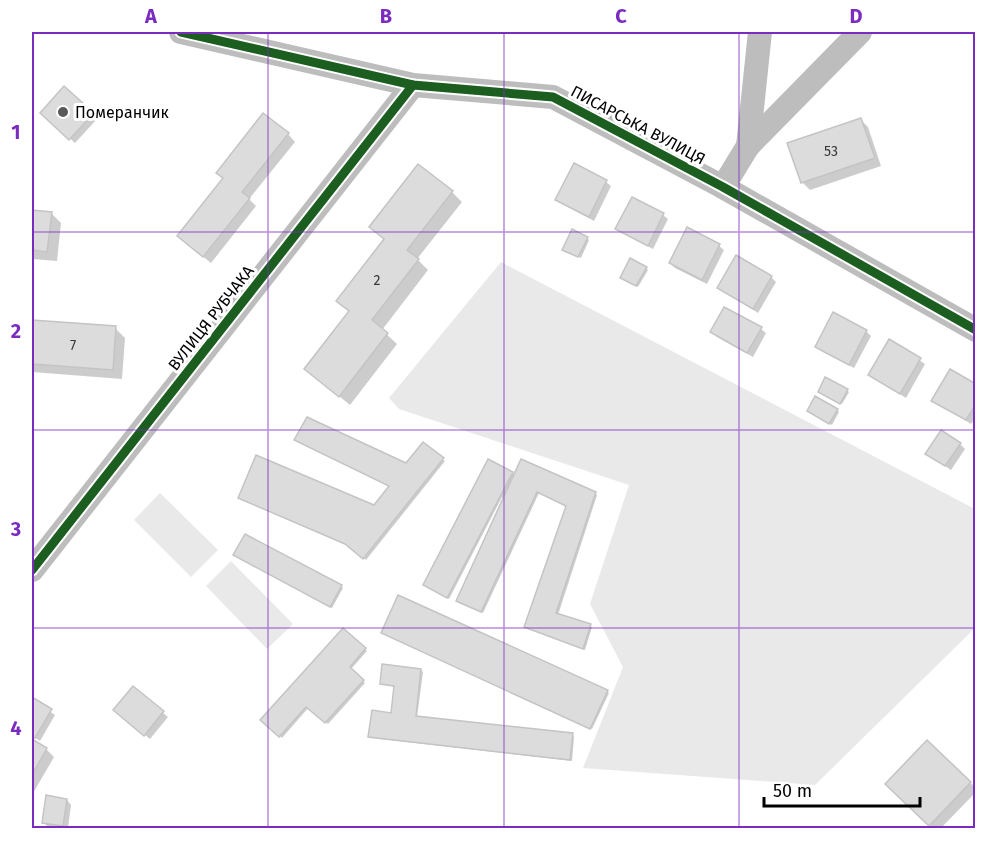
<svg xmlns="http://www.w3.org/2000/svg" width="1007" height="860" viewBox="0 0 1007 860" font-family="'Fira Sans',sans-serif">
	<rect width="100%" height="100%" fill="#fff"/>
	<g fill="#e9e9e9">
		<polygon points="501,262 975,509 975,628 815,785 583,768 623,667 590,604 629,485 399,409 389,398"/>
		<polygon points="160,493 218,550 191,577 134,520"/>
		<polygon points="231,561 293,624 267,649 206,586"/>
	</g>
	<g fill="#0003">
		<polygon points="968,32 976,32 976,36"/>
		<polygon points="64,88 97,119 75,143 42,113"/>
		<polygon points="861,120 868,127 881,166 810,190 802,182"/>
		<polygon points="288,134 295,142 249,199 256,206 211,263 186,243"/>
		<polygon points="574,165 606,182 611,186 594,221 562,204 557,200"/>
		<polygon points="452,192 462,202 417,259 428,270 382,330 397,344 350,405 306,369 349,312 338,301 385,240 371,227"/>
		<polygon points="632,199 663,215 668,219 653,249 622,233 617,229"/>
		<polygon points="32,211 51,213 61,223 57,261 32,259"/>
		<polygon points="688,229 719,246 724,250 707,284 675,268 670,263"/>
		<polygon points="587,238 589,240 581,258 566,251"/>
		<polygon points="646,268 648,270 638,287 624,279"/>
		<polygon points="771,277 776,282 758,313 719,288"/>
		<polygon points="32,322 115,328 125,338 122,379 32,372"/>
		<polygon points="761,329 766,333 753,357 717,337 712,332"/>
		<polygon points="866,331 871,336 854,368 821,351 816,346"/>
		<polygon points="890,341 925,364 906,398 870,375"/>
		<polygon points="976,386 976,417 971,424 933,400"/>
		<polygon points="847,390 849,392 842,404 821,393"/>
		<polygon points="837,410 839,412 832,425 810,413"/>
		<polygon points="960,444 965,449 951,470 927,454"/>
		<polygon points="443,460 445,461 366,560 348,545 407,465"/>
		<polygon points="512,473 515,476 595,493 597,495 558,615 592,627 585,650 525,627 568,506 539,493 483,613 460,602 504,499 502,497 449,599 427,587"/>
		<polygon points="237,557 341,586 343,588 332,608"/>
		<polygon points="343,630 367,651 351,669 365,683 328,724 309,707 282,738 262,720"/>
		<polygon points="383,633 607,691 609,693 592,729"/>
		<polygon points="421,670 423,672 417,717 572,735 574,737 572,761 372,738 370,736 393,714 395,687 381,684"/>
		<polygon points="133,688 168,717 150,739 120,715"/>
		<polygon points="32,699 55,715 40,741 32,736"/>
		<polygon points="32,741 46,749 54,757 32,795"/>
		<polygon points="927,742 976,788 976,792 941,828 933,828 887,784"/>
		<polygon points="67,800 71,805 68,828 48,827 43,822"/>
	</g>
	<g fill="#dcdcdc" stroke="#c4c4c4" stroke-width="1.5">
		<polygon points="64,86 94,113 69,140 40,113"/>
		<polygon points="263,113 289,133 242,192 250,198 203,257 177,236 223,178 216,173"/>
		<polygon points="861,118 875,158 801,183 787,143"/>
		<polygon points="574,163 607,180 589,217 555,200"/>
		<polygon points="418,164 453,191 407,250 419,259 372,320 388,333 339,397 304,369 349,311 336,301 384,239 369,227"/>
		<polygon points="632,197 664,213 648,246 615,229"/>
		<polygon points="32,210 52,212 47,252 32,250"/>
		<polygon points="687,227 720,244 702,280 669,263"/>
		<polygon points="572,229 588,237 578,257 562,250"/>
		<polygon points="736,255 772,276 753,309 717,288"/>
		<polygon points="630,258 647,267 636,286 620,278"/>
		<polygon points="724,307 762,327 747,353 710,332"/>
		<polygon points="833,312 867,330 849,365 815,347"/>
		<polygon points="32,320 116,326 113,370 32,364"/>
		<polygon points="889,339 921,358 900,394 868,375"/>
		<polygon points="950,369 976,384 976,404 966,420 931,401"/>
		<polygon points="825,377 848,389 840,404 818,392"/>
		<polygon points="815,396 838,409 829,424 807,411"/>
		<polygon points="307,417 406,463 423,442 444,458 363,559 345,544 238,498 256,455 374,505 389,486 294,440"/>
		<polygon points="941,430 961,443 945,466 925,454"/>
		<polygon points="488,459 513,472 447,598 423,585"/>
		<polygon points="521,459 596,492 556,613 591,624 583,649 524,627 566,506 537,492 481,612 456,601"/>
		<polygon points="245,534 342,585 330,607 233,555"/>
		<polygon points="398,595 608,690 590,729 381,633"/>
		<polygon points="343,628 366,648 350,667 364,680 325,723 306,707 279,737 260,720"/>
		<polygon points="382,664 421,669 416,716 573,733 570,760 368,737 372,710 391,713 394,686 380,684"/>
		<polygon points="133,686 164,711 144,736 113,710"/>
		<polygon points="32,697 52,709 35,738 32,736"/>
		<polygon points="32,739 47,748 32,775"/>
		<polygon points="927,740 971,782 929,826 885,784"/>
		<polygon points="46,795 67,799 63,826 42,823"/>
	</g>
	<g fill="none" stroke-linecap="round" stroke-linejoin="round">
		<g stroke="#bdbdbd" stroke-width="24">
			<polyline points="181,32 413,85 553,97 723,187 976,330"/>
			<polyline points="748,146 760,32"/>
			<polyline points="723,187 748,146 860,32"/>
			<polyline points="32,570 413,85"/>
		</g>
		<defs>
			<g id="cycleway">
				<polyline points="181,32 413,85 553,97 723,187 976,330"/>
				<polyline points="32,570 413,85"/>
			</g>
		</defs>
		<use href="#cycleway" stroke="#fff" stroke-width="13"/>
		<use href="#cycleway" stroke="#1b5e20" stroke-width="9"/>
	</g>
	<path fill="none" stroke="#7b2cbf" stroke-width="1.5" stroke-opacity="0.55" d="M268 32V828M504 32V828M739 32V828M32 232H976M32 430H976M32 628H976"/>
	<circle fill="#595959" stroke="#fff" stroke-width="2" cx="63" cy="112" r="6"/>
	<g text-anchor="middle" dominant-baseline="central" stroke-width="6" stroke-linejoin="round" paint-order="stroke">
		<g font-size="14" fill="#373737">
			<text x="831" y="151">53</text>
			<text x="377" y="280">2</text>
			<text x="73" y="345">7</text>
		</g>
		<g font-size="16" fill="#000" stroke="#fff" text-anchor="start">
			<text x="75" y="112">Померанчик</text>
		</g>
		<g font-size="16" fill="#000" stroke="#fff">
			<text transform="translate(638 125) rotate(28)">ПИСАРСЬКА ВУЛИЦЯ</text>
			<text transform="translate(211 318) rotate(-52)">ВУЛИЦЯ РУБЧАКА</text>
		</g>
	</g>
	<rect width="1007" height="860" fill="none" stroke="#ffffff" stroke-width="66"/>
	<path d="M764 797v9h156v-9" fill="none" stroke="#000000" stroke-width="3"/>
	<text x="773" y="797" font-size="18" fill="#000000" stroke="#ffffff" stroke-width="4.5" paint-order="stroke">50 m</text>
	<rect x="33" y="33" width="941" height="794" fill="none" stroke="#7b2cbf" stroke-width="2"/>
	<g font-size="20" text-anchor="middle" font-weight="bold" fill="#7b2cbf">
		<text x="151" y="23">A</text>
		<text x="386" y="23">B</text>
		<text x="621" y="23">C</text>
		<text x="856" y="23">D</text>
		<text x="16" y="139">1</text>
		<text x="16" y="338">2</text>
		<text x="16" y="536">3</text>
		<text x="16" y="735">4</text>
	</g>
</svg>
